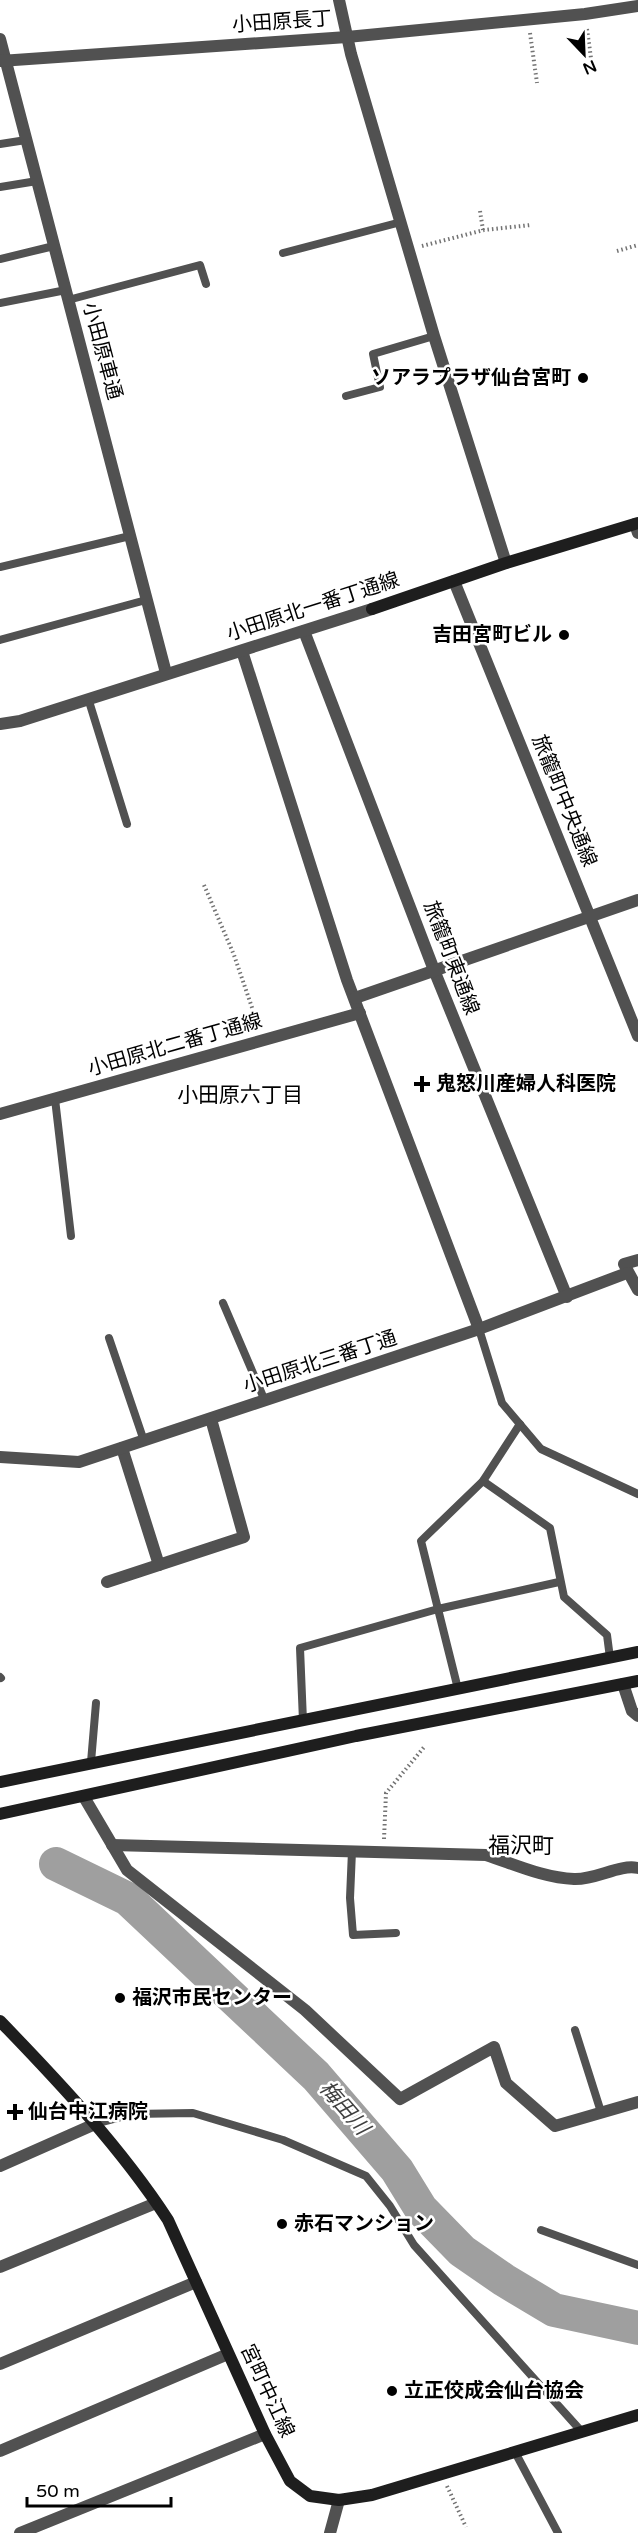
<svg xmlns="http://www.w3.org/2000/svg" width="638" height="2533" viewBox="0 0 638 2533" font-family="'Varela Round','Noto Sans JP',sans-serif">
	<rect width="100%" height="100%" fill="#fff"/>
	<g fill="none" stroke-linecap="round" stroke-linejoin="round">
		<polyline stroke="#9f9f9f" stroke-width="34" points="56,1864 128,1899 316,2076 397,2170 421,2209 462,2251 504,2280 554,2310 638,2328"/>
		<g stroke="#737373" stroke-width="4" stroke-dasharray="1.5 3" stroke-linecap="butt">
			<polyline points="587,29 593,73"/>
			<polyline points="530,33 537,83"/>
			<polyline points="480,211 483,230"/>
			<polyline points="422,246 484,230 531,225"/>
			<polyline points="617,251 638,245"/>
			<polyline points="204,885 234,955 259,1028"/>
			<polyline points="384,1839 386,1793 425,1746"/>
			<polyline points="447,2486 466,2527"/>
		</g>
		<g stroke="#515151" stroke-width="8">
			<polyline points="0,144 26,140"/>
			<polyline points="0,187 37,181"/>
			<polyline points="283,253 401,222"/>
			<polyline points="0,259 54,246"/>
			<polyline points="68,300 200,265 206,284"/>
			<polyline points="0,303 66,290"/>
			<polyline points="346,396 380,387 373,354 434,336"/>
			<polyline points="0,567 130,536"/>
			<polyline points="0,640 146,600"/>
			<polyline points="88,698 127,824"/>
			<polyline points="55,1099 71,1236"/>
			<polyline points="223,1303 265,1401"/>
			<polyline points="479,1329 502,1403 541,1449 638,1494"/>
			<polyline points="109,1338 144,1441"/>
			<polyline points="483,1481 550,1528 564,1597 607,1635 610,1658"/>
			<polyline points="0,1677 1,1678"/>
			<polyline points="458,1689 421,1541 483,1481 520,1424"/>
			<polyline points="303,1721 300,1648 438,1609 559,1582"/>
			<polyline points="91,1762 96,1703"/>
			<polyline points="352,1851 350,1898 353,1935 396,1933"/>
			<polyline points="575,2030 601,2112"/>
			<polyline points="95,2124 133,2114 193,2113 283,2140 366,2176 390,2206 414,2245 582,2432"/>
			<polyline points="541,2230 638,2265"/>
			<polyline points="515,2452 558,2533"/>
		</g>
		<g stroke="#515151" stroke-width="12">
			<polyline points="339,0 351,54 434,336 506,563"/>
			<polyline points="0,39 166,673"/>
			<polyline points="0,61 347,37 585,14 638,6"/>
			<polyline points="635,524 638,533"/>
			<polyline points="454,581 638,1036"/>
			<polyline points="304,631 434,970 567,1297"/>
			<polyline points="242,651 347,980 479,1329"/>
			<polyline points="0,724 20,721 372,609"/>
			<polyline points="355,998 638,900"/>
			<polyline points="0,1114 360,1013"/>
			<polyline points="638,1260 624,1264 638,1290"/>
			<polyline points="122,1448 159,1565"/>
			<polyline points="0,1457 79,1462 479,1329 627,1273"/>
			<polyline points="107,1582 244,1537 211,1419"/>
			<polyline points="623,1684 632,1711 638,1716"/>
			<polyline points="84,1797 127,1870 305,2010 400,2099 494,2047 506,2083 555,2126 638,2102"/>
			<path d="M112 1845 486 1855C514 1864 544 1878 574 1879 596 1880 619 1864 638 1868"/>
			<polyline points="0,2166 95,2124"/>
			<polyline points="0,2267 156,2203"/>
			<polyline points="0,2364 196,2282"/>
			<polyline points="0,2451 228,2354"/>
			<polyline points="20,2533 265,2434"/>
			<polyline points="330,2533 339,2500"/>
		</g>
		<g stroke="#1e1e1e" stroke-width="12">
			<polyline points="372,609 506,563 638,523"/>
			<polyline points="0,1782 638,1652"/>
			<polyline points="0,1814 356,1736 638,1681"/>
			<path d="M0 2021C60 2083 121 2148 168 2220L265 2434 290 2481 310 2496 339 2500 372 2495 638 2415"/>
		</g>
	</g>
	<g fill="#000" stroke="#fff" stroke-width="2">
		<circle cx="583" cy="378" r="6"/>
		<circle cx="564" cy="635" r="6"/>
		<path d="M419 1075h6v6h6v6h-6v6h-6v-6h-6v-6h6z"/>
		<circle cx="120" cy="1998" r="6"/>
		<path d="M12 2103h6v6h6v6h-6v6h-6v-6h-6v-6h6z"/>
		<circle cx="282" cy="2224" r="6"/>
		<circle cx="392" cy="2391" r="6"/>
	</g>
	<g text-anchor="middle" dominant-baseline="central" stroke-width="5" stroke-linejoin="round" paint-order="stroke">
		<g font-size="20" fill="#000" stroke="#fff">
			<text transform="translate(282 22) rotate(-4)">小田原長丁</text>
			<text transform="translate(102 351) rotate(75)">小田原車通</text>
			<text transform="translate(313 607) rotate(-18)">小田原北一番丁通線</text>
			<text transform="translate(564 801) rotate(68)">旅籠町中央通線</text>
			<text transform="translate(451 958) rotate(69)">旅籠町東通線</text>
			<text transform="translate(175 1045) rotate(-16)">小田原北二番丁通線</text>
			<text transform="translate(320 1362) rotate(-18)">小田原北三番丁通</text>
			<text transform="translate(267 2391) rotate(65)">宮町中江線</text>
		</g>
		<g font-size="20" font-weight="bold" fill="#000" stroke="#fff" text-anchor="start">
			<text x="571" y="378" text-anchor="end">ソアラプラザ仙台宮町</text>
			<text x="552" y="635" text-anchor="end">吉田宮町ビル</text>
			<text x="436" y="1084">鬼怒川産婦人科医院</text>
			<text x="132" y="1998">福沢市民センター</text>
			<text x="28" y="2112">仙台中江病院</text>
			<text x="294" y="2224">赤石マンション</text>
			<text x="404" y="2391">立正佼成会仙台協会</text>
		</g>
		<g font-size="21" fill="#000" stroke="#fff">
			<text x="240" y="1095">小田原六丁目</text>
		</g>
		<g font-size="21" font-style="italic" fill="#404040" stroke="#fff">
			<text transform="translate(344 2108) rotate(49)">梅田川</text>
		</g>
		<g font-size="22" fill="#000" stroke="#fff">
			<text x="521" y="1846">福沢町</text>
		</g>
	</g>
	<g transform="translate(584 54) rotate(157)" stroke="#ffffff" stroke-width="4.5" paint-order="stroke">
	<path d="M0-4.5L10 22L0 15L-10 22Z" fill="#000000"/>
	<text y="-9" font-size="16" font-weight="bold" text-anchor="middle" fill="#000000">N</text>
	</g>
	<path d="M27 2497v9h144v-9" fill="none" stroke="#000000" stroke-width="3"/>
	<text x="36" y="2497" font-size="18" fill="#000000" stroke="#ffffff" stroke-width="4.5" paint-order="stroke">50 m</text>
</svg>
